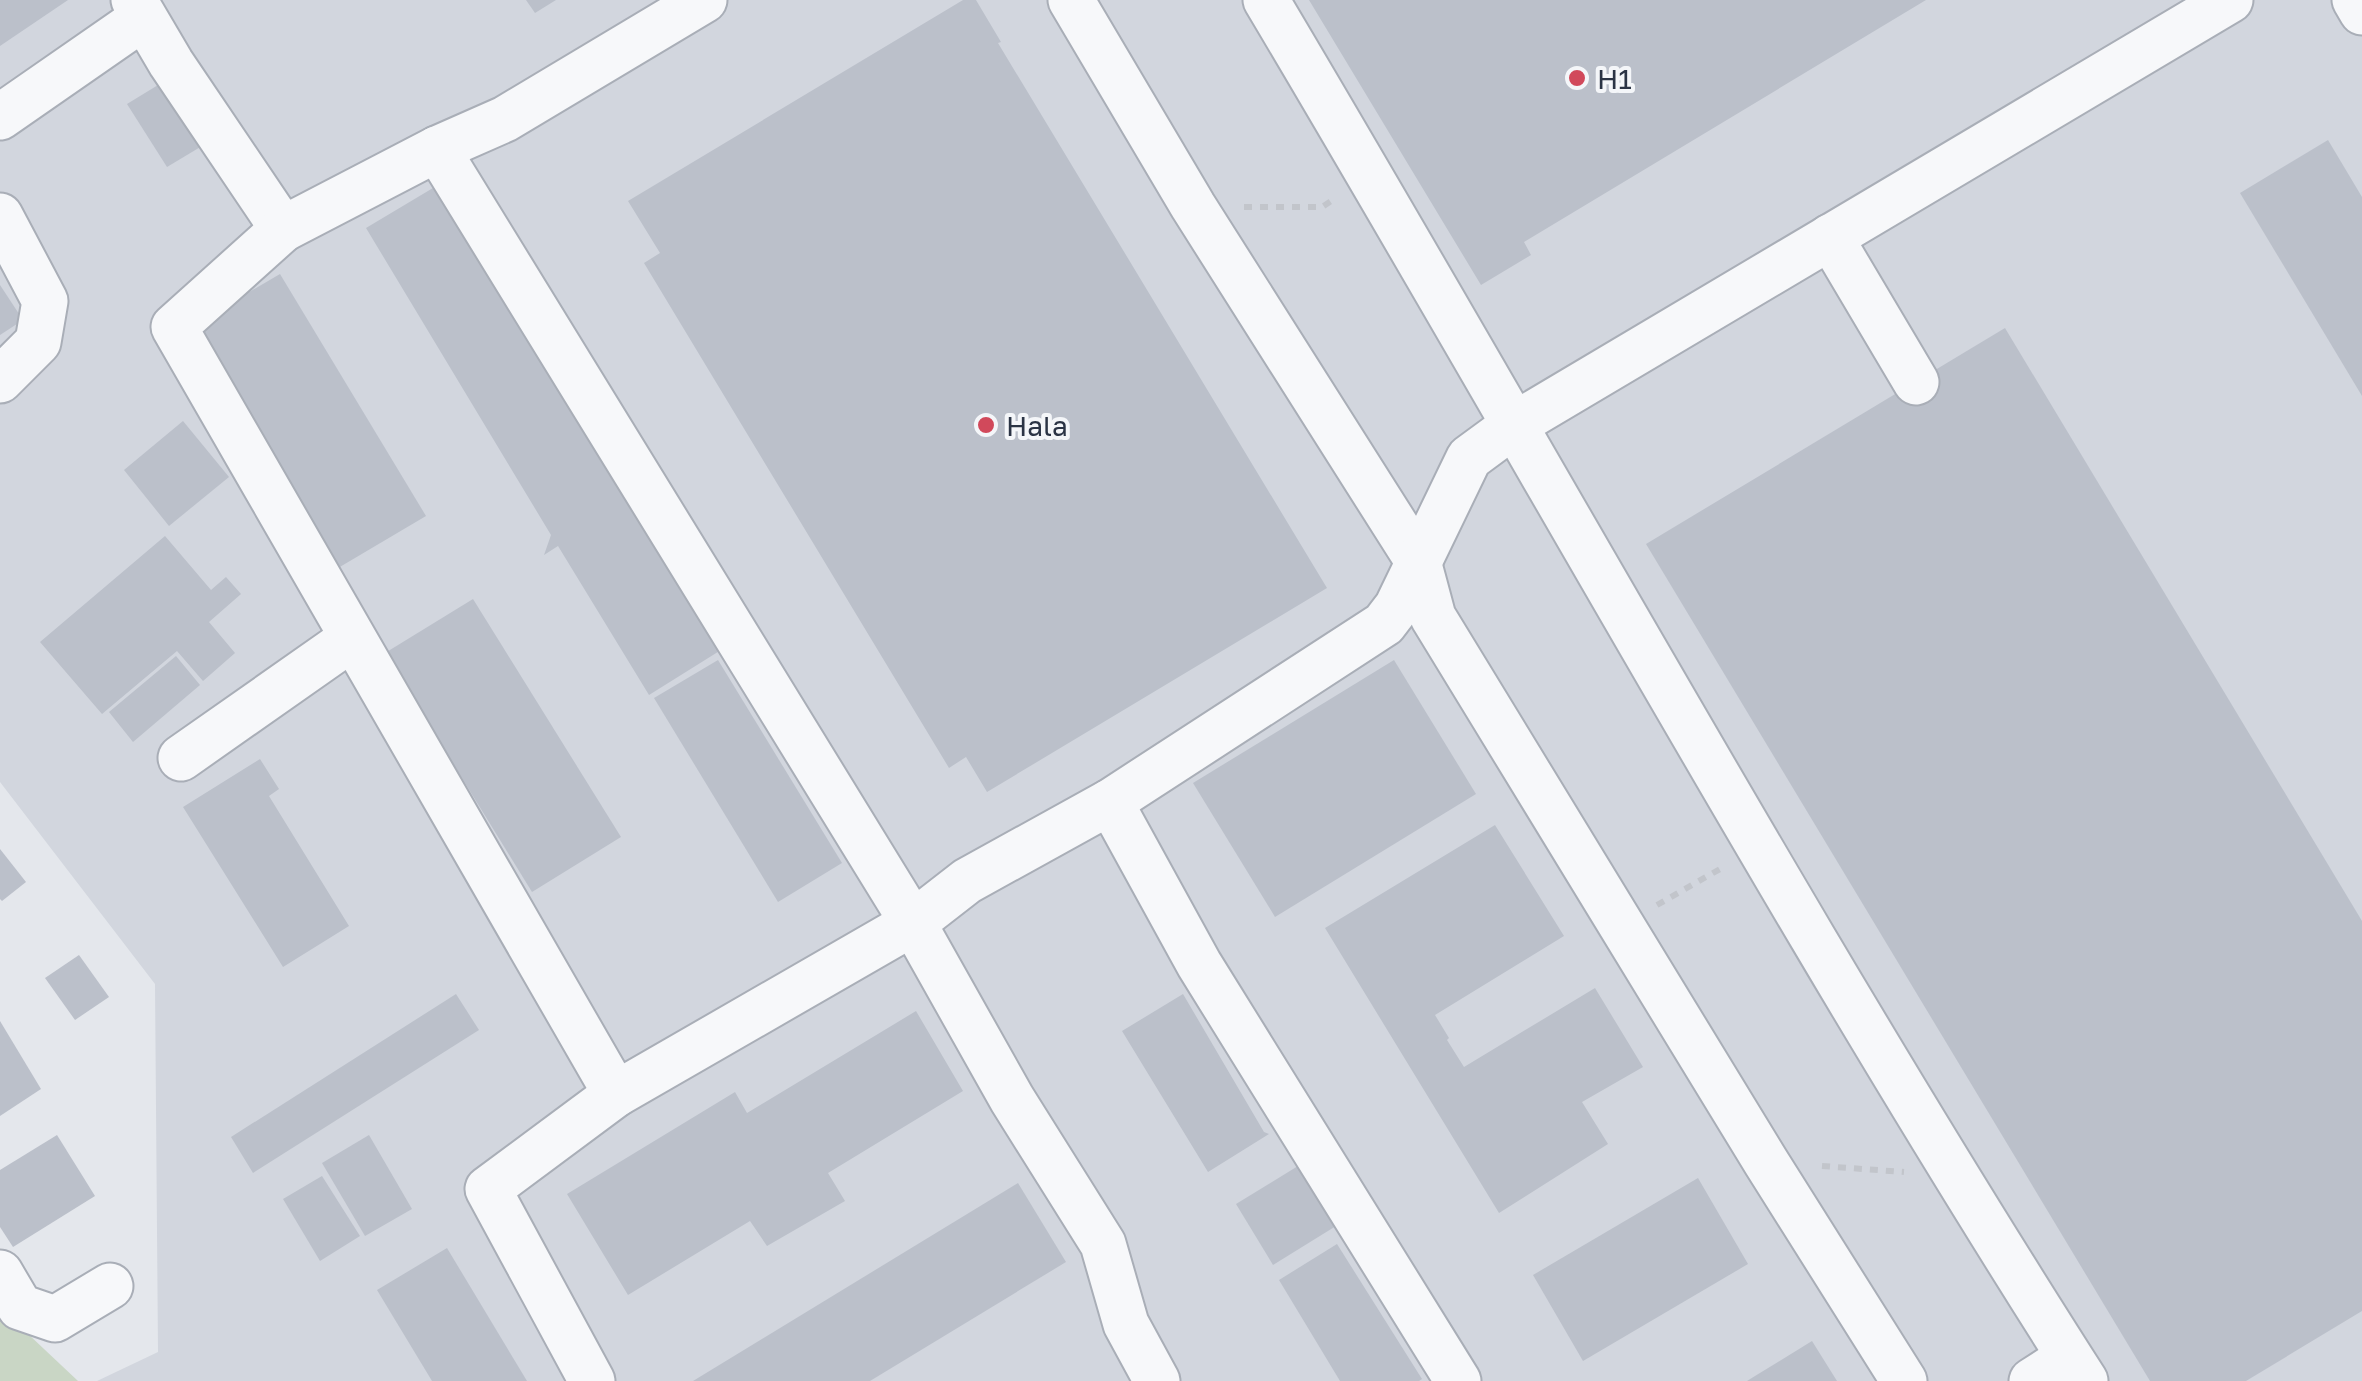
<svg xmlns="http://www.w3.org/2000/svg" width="2362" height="1381" viewBox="0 0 2362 1381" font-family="'Golos Text',sans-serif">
	<rect width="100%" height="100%" fill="#e4e7ec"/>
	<polygon fill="#d2d6de" points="0,0 2362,0 2362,1381 97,1381 158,1352 155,984 0,782"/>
	<polygon fill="#c9d6c5" points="0,1300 10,1317 78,1381 0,1381"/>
	<g fill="#bbc0ca">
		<polygon points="0,0 68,0 0,46"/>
		<polygon points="526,0 556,0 535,13"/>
		<polygon points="963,0 976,0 1001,42 998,43 1327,588 987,792 966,757 949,768 644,263 660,253 628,201"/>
		<polygon points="1309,0 1926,0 1524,242 1531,255 1481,285"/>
		<polygon points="163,82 202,146 167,167 127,104"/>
		<polygon points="2328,140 2362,197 2362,396 2240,193"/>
		<polygon points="438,185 721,650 649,695 558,546 544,555 551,535 366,228"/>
		<polygon points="280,274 426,516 333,571 188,328"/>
		<polygon points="0,285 23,320 0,335"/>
		<polygon points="2005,328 2362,921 2362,1311 2246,1381 2150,1381 1646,544"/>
		<polygon points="183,421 229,477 169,526 124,470"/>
		<polygon points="165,536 211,590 226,577 241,594 209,622 235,653 203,681 177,651 102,714 40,642"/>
		<polygon points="473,599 621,837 532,892 385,653"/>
		<polygon points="176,656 200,685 133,742 109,712"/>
		<polygon points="718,660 842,863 778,902 654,698"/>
		<polygon points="1394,660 1476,794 1275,917 1193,783"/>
		<polygon points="260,759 279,789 269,796 349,926 283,967 183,807"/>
		<polygon points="1495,825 1564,936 1435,1015 1449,1038 1447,1040 1464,1067 1595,988 1643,1067 1582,1102 1608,1144 1499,1213 1325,928"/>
		<polygon points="0,849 26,882 2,901 0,899"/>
		<polygon points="79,955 109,997 75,1020 45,978"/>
		<polygon points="456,994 479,1030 253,1173 231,1137"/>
		<polygon points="1183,994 1264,1132 1269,1134 1208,1172 1122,1031"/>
		<polygon points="916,1011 963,1091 828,1173 845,1201 767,1246 750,1221 628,1295 567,1194 735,1092 747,1113"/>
		<polygon points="0,1021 41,1089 0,1116"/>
		<polygon points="57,1135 95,1196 13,1247 0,1227 0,1170"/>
		<polygon points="369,1135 412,1209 365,1236 322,1163"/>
		<polygon points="1298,1166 1336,1226 1273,1265 1236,1204"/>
		<polygon points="322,1176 360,1236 320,1261 283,1199"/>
		<polygon points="1698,1178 1748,1264 1583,1361 1533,1275"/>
		<polygon points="1018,1183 1066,1262 870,1381 693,1381"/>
		<polygon points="1337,1244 1422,1379 1419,1381 1340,1381 1279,1280"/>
		<polygon points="447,1248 527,1381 432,1381 377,1290"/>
		<polygon points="1812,1341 1837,1381 1747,1381 1755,1376"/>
	</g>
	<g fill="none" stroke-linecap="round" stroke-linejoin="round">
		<defs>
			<g id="minor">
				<polyline points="134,0 171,63 283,229 437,149 505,119 704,0"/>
				<polyline points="1071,0 1193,206 1418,561 1433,617 1766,1162 1904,1381"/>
				<path d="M1266 0C1540 460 1796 930 2085 1381"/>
				<polyline points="2355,0 2362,12"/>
				<polyline points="0,117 134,24"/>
				<polyline points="437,149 913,923 1012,1099 1103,1244 1126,1324 1157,1381"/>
				<polyline points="0,216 45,301 38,342 0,380"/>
				<polyline points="283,229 174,327 616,1094"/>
				<polyline points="1830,237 1916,382"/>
				<polyline points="181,758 352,638"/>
				<polyline points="1110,802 1199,964 1458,1381"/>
				<polyline points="0,1273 20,1307 55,1319 110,1286"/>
				<polyline points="592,1381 488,1189 616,1094 913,923 967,881 1110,802 1384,624 1397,607 1469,458 1514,425 2230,0"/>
				<polyline points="2032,1381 2069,1357"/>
			</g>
		</defs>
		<use href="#minor" stroke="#a9aeb7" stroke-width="49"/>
		<g stroke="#c2c5cb" stroke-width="6" stroke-dasharray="8 8" stroke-linecap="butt">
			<polyline points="1244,207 1322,207 1334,199"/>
			<polyline points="1657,905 1720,869"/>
			<polyline points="1822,1166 1904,1172"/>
		</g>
		<use href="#minor" stroke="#f7f8fa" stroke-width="45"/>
	</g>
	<g fill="#d1495b" stroke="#f4f6f9" stroke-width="4">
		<circle cx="1577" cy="78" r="10"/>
		<circle cx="986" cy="425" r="10"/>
	</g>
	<g text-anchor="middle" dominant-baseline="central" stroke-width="8" stroke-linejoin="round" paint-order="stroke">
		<g font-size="28" fill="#2b3445" stroke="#f4f6f9" text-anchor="start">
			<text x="1597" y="78">H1</text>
			<text x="1006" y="425">Hala</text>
		</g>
	</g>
</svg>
